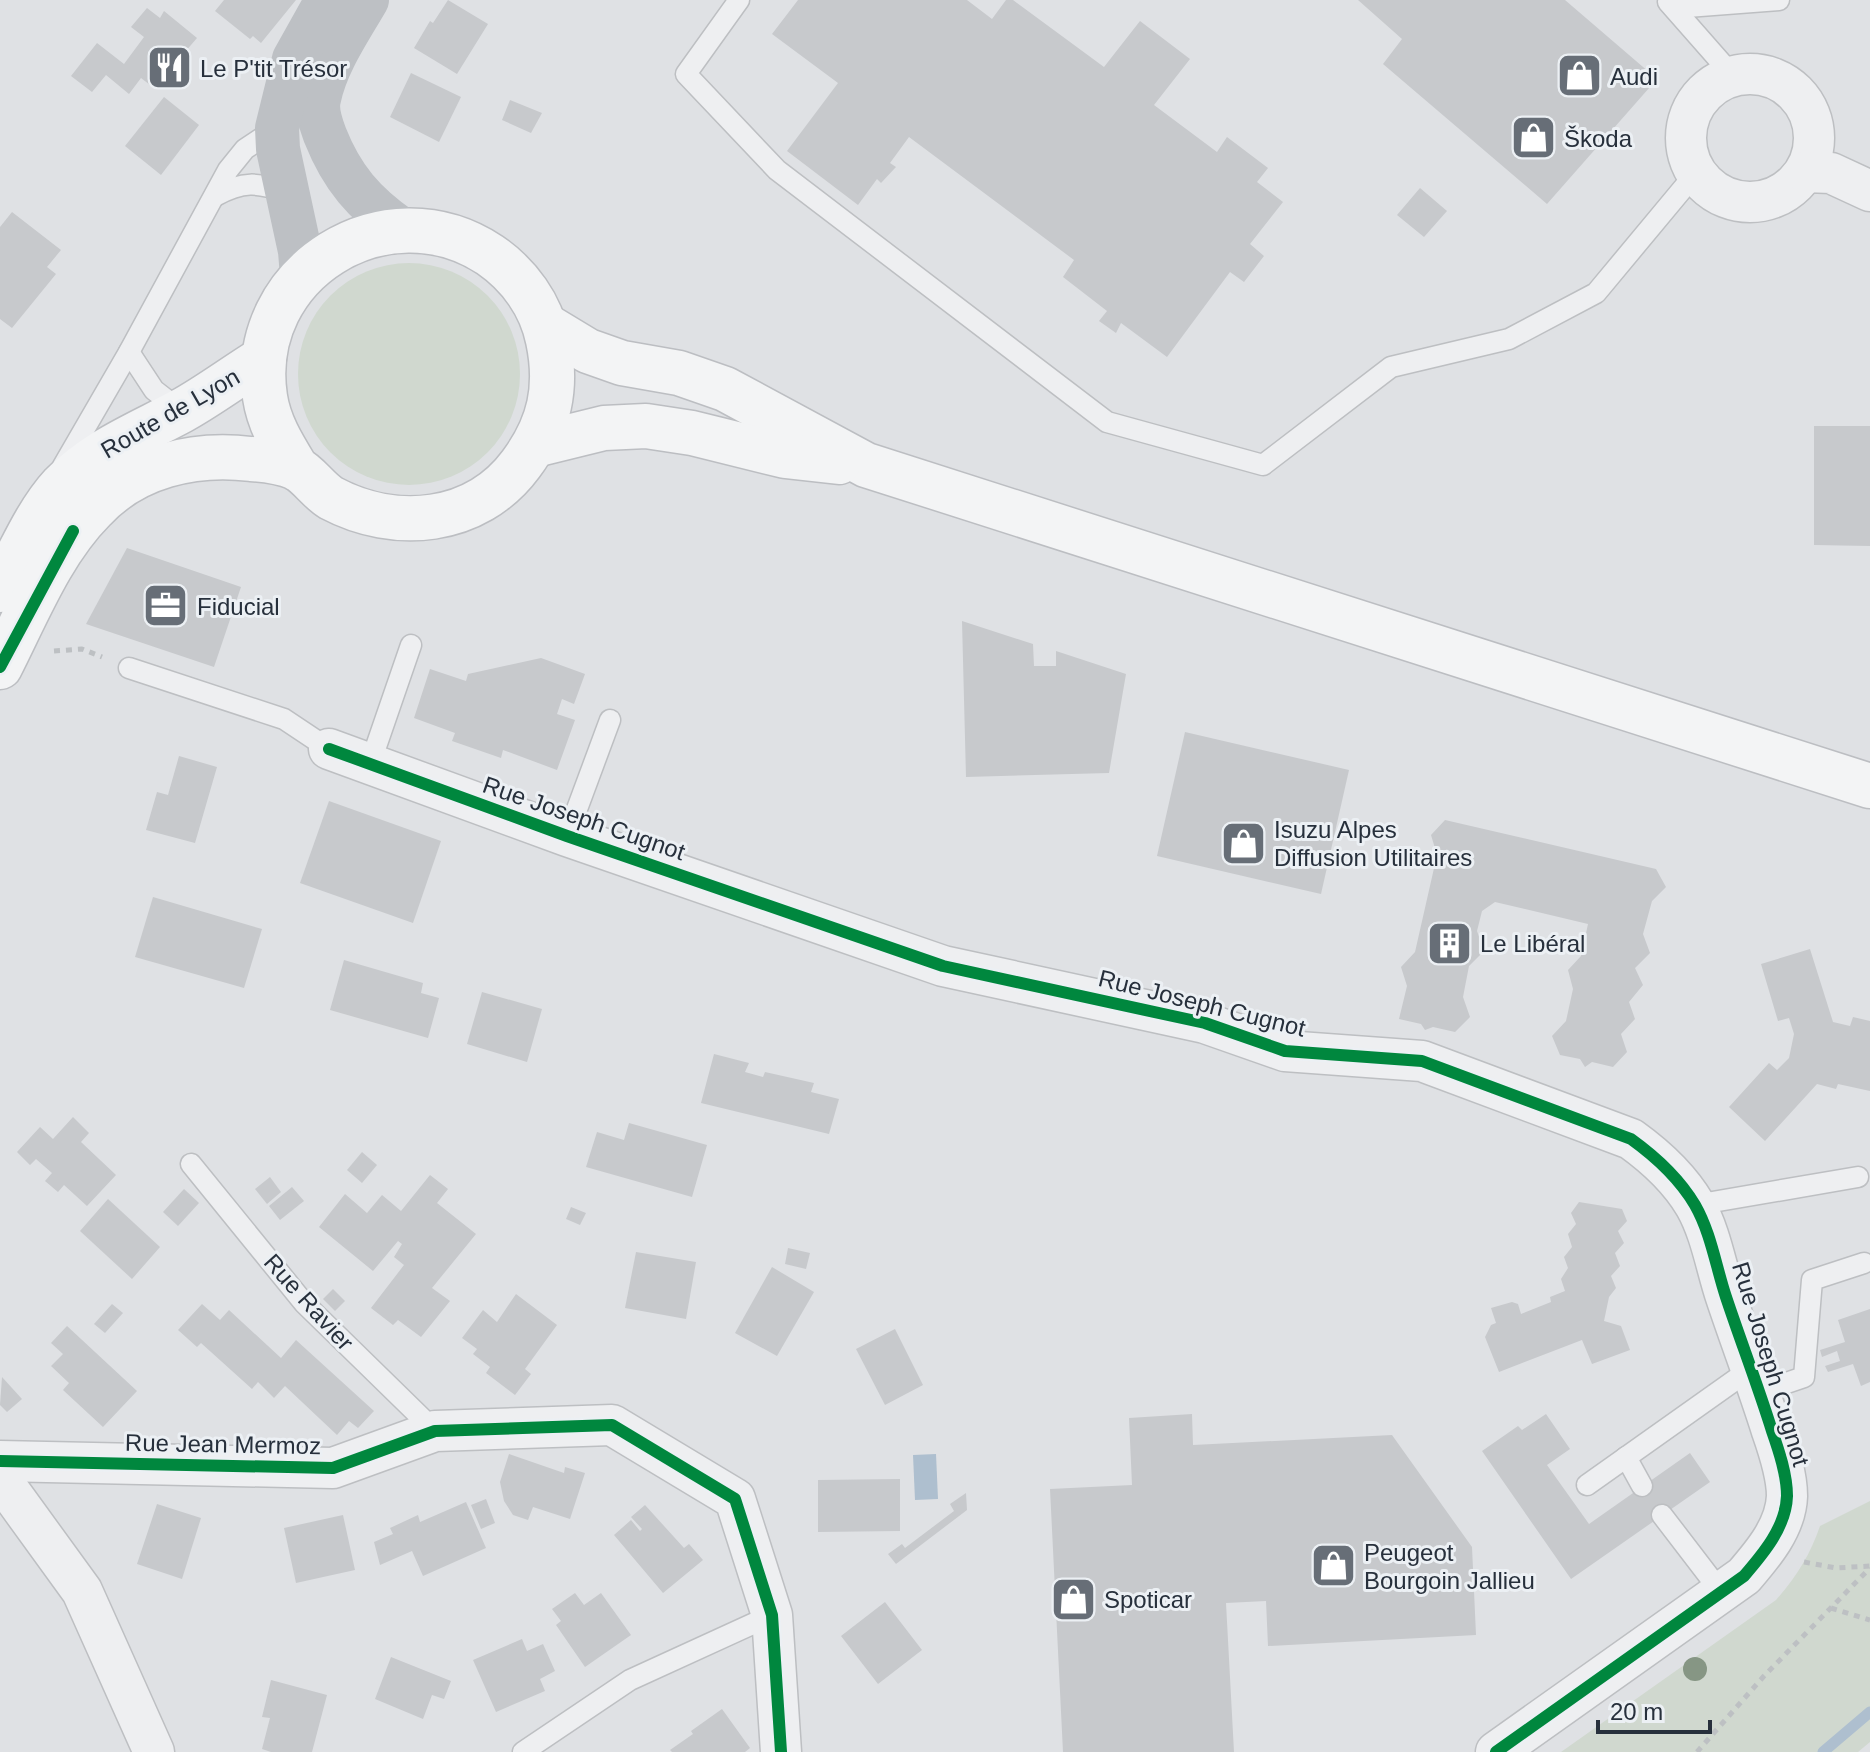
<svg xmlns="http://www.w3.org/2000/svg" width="1870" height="1752" viewBox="0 0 1870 1752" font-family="Helvetica,sans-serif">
	<rect width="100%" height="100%" fill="#dfe1e4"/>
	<g fill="#d0d8cf">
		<circle cx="409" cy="374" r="111"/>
		<path d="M1870 1501V1742L1858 1752H1561L1776 1600C1797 1576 1810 1555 1820 1526Z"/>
	</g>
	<polygon fill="#aebfcf" points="936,1454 938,1499 915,1500 913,1455"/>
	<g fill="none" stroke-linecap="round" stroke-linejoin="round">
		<polyline stroke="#aebfcf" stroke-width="11" points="1823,1752 1870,1712"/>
	</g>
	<g fill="#c7c9cc">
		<polygon points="224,0 296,0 261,43 253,36 250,39 215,11"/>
		<polygon points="448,0 488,24 457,74 414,48 430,21 433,23"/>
		<polygon points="798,0 967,0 992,19 1006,0 1013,0 1104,67 1140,21 1190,59 1154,105 1217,152 1227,137 1268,168 1257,182 1283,202 1250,244 1264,256 1244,282 1230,272 1167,357 1121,323 1116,333 1099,321 1107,311 1063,277 1074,260 909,137 890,163 896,167 881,183 877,179 858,205 787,151 838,83 772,34"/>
		<polygon points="1358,0 1565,0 1657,79 1547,204 1383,64 1402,39"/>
		<polygon points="147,8 160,18 164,11 197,38 154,88 141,78 129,94 106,75 92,92 71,76 97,43 124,64 144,37 131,27"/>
		<polygon points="411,73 461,97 439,142 390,117"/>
		<polygon points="164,97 199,125 161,175 125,146"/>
		<polygon points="510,100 542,113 531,133 502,120"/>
		<polygon points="1420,188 1447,211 1424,237 1397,215"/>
		<polygon points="12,212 61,250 47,267 56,274 12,328 0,319 0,227"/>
		<polygon points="1814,426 1870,426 1870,546 1814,545"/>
		<polygon points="127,548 241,587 214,667 86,624"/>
		<polygon points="962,621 1033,644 1034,666 1056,666 1056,651 1126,674 1109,773 966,777"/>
		<polygon points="541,658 585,674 574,704 562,699 557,714 575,720 557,770 503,750 501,758 452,741 455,733 414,718 430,669 466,681 468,674"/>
		<polygon points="1185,732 1349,770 1321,894 1157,856"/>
		<polygon points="179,756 217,767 195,843 146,830 157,792 168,795"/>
		<polygon points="329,801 441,841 413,923 300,883"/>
		<polygon points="1445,820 1656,869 1666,887 1652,901 1643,934 1650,953 1635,968 1643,985 1629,1002 1635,1019 1621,1034 1627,1052 1613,1067 1592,1062 1585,1067 1580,1059 1560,1055 1552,1036 1566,1021 1573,989 1568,970 1581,956 1588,924 1495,902 1482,911 1477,931 1484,951 1469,966 1463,997 1470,1017 1455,1032 1433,1027 1425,1030 1421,1024 1399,1019 1407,986 1401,967 1415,952 1437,855 1431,835"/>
		<polygon points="153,897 262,929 244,988 135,957"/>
		<polygon points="1810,949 1833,1022 1850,1026 1853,1017 1870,1021 1870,1091 1838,1084 1836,1089 1817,1084 1765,1141 1729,1107 1769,1063 1777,1070 1789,1058 1794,1034 1789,1018 1778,1021 1761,964"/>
		<polygon points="344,960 423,983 421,993 439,998 428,1038 330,1010"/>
		<polygon points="482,992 542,1009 527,1062 467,1044"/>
		<polygon points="714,1054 749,1063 745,1072 763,1077 765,1072 814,1083 811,1092 839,1099 829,1134 701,1103"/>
		<polygon points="73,1117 89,1133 81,1142 116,1175 87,1206 64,1185 58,1192 45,1181 52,1173 36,1159 30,1165 17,1152 40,1127 53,1139"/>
		<polygon points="629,1123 707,1145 692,1197 586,1167 597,1132 624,1140"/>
		<polygon points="362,1152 377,1165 362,1183 347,1170"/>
		<polygon points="430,1175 448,1189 437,1203 476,1234 432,1288 450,1301 421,1337 398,1320 393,1325 371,1308 404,1265 394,1257 402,1244 398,1241 373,1271 319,1227 345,1194 367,1213 382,1195 401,1211"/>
		<polygon points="270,1177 281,1192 267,1204 255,1189"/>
		<polygon points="292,1187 304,1201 280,1220 269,1206"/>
		<polygon points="184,1189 199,1203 178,1226 163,1212"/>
		<polygon points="108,1199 160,1247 132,1279 80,1231"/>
		<polygon points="1579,1202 1622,1209 1627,1221 1618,1231 1624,1243 1615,1253 1620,1266 1611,1276 1616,1288 1609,1297 1604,1321 1621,1326 1630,1350 1592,1364 1582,1340 1499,1372 1485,1337 1491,1325 1496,1323 1491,1308 1512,1302 1518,1304 1521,1314 1551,1302 1550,1297 1565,1291 1561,1279 1568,1268 1564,1257 1572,1247 1568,1234 1576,1224 1571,1213"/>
		<polygon points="571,1207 586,1213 580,1225 566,1219"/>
		<polygon points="788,1248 810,1253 806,1269 785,1264"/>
		<polygon points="636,1252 696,1262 686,1319 625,1308"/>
		<polygon points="772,1267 814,1292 777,1356 735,1333"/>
		<polygon points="333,1289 345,1301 335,1311 323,1299"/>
		<polygon points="516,1294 557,1325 525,1369 531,1374 515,1395 486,1373 490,1367 473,1354 477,1349 462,1338 483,1310 497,1322"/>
		<polygon points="112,1304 123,1313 105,1333 94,1324"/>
		<polygon points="202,1304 220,1320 229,1310 281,1358 296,1340 374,1411 358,1428 349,1421 337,1435 285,1386 274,1398 258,1382 252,1389 201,1343 197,1347 178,1330"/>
		<polygon points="1870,1309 1870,1382 1861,1386 1853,1364 1828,1372 1825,1366 1840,1361 1837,1351 1822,1357 1820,1350 1845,1342 1838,1320"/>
		<polygon points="67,1326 137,1391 103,1427 63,1390 69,1383 51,1366 63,1354 51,1343"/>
		<polygon points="895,1329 923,1385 885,1405 856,1349"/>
		<polygon points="2,1377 22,1399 7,1412 0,1405"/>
		<polygon points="1192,1414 1193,1445 1392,1435 1472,1547 1476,1635 1268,1646 1266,1601 1226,1603 1234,1752 1063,1752 1050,1489 1132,1485 1129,1418"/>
		<polygon points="1546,1414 1570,1449 1547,1465 1589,1524 1690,1453 1710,1482 1571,1579 1482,1451 1518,1426 1522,1430"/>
		<polygon points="509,1454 564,1473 565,1467 585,1473 570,1519 533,1507 528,1520 513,1515 504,1501 500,1482"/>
		<polygon points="900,1479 900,1531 818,1532 818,1480"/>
		<polygon points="966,1493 967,1510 896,1564 888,1554 902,1544 905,1548 954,1511 950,1504"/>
		<polygon points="486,1499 495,1523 481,1529 471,1505"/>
		<polygon points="466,1502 486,1548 423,1576 412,1551 380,1565 374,1542 393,1534 390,1528 418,1515 420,1522"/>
		<polygon points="157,1504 201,1518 182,1579 137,1564"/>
		<polygon points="645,1505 684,1548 689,1544 703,1560 663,1593 614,1535 631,1520 640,1531 642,1529 631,1517"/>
		<polygon points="343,1515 355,1570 296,1583 284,1528"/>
		<polygon points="575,1593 584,1605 601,1593 631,1635 585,1667 556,1625 561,1621 552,1609"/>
		<polygon points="885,1602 922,1650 878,1684 841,1636"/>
		<polygon points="522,1639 527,1651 543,1644 555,1671 540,1679 545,1691 496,1712 473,1660"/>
		<polygon points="391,1657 451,1681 444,1699 432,1695 423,1719 375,1699"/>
		<polygon points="271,1680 327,1695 312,1752 271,1752 262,1749 270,1718 262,1717"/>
		<polygon points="722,1709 750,1748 745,1752 672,1752 670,1750 693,1734 691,1731"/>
	</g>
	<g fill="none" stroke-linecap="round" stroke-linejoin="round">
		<defs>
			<g id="lane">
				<polyline points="739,0 686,74 777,170 1107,422 1263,465 1391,367 1509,339 1596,293 1695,174"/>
				<polyline points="1668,2 1734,77"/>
				<polyline points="1674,8 1779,0"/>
				<path d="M215 196C243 181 257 182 287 192"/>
				<polyline points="129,352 154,390 181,411"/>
				<polyline points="63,466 129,352 228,170 245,149 277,128"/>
				<polyline points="129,668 284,719 329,749"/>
				<polyline points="370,764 411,645"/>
				<polyline points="567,836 610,720"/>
				<polyline points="191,1164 304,1303 435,1431"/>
				<polyline points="1695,1205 1858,1177"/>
				<polyline points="1760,1392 1804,1377 1812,1280 1864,1263"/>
				<polyline points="1626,1457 1642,1486"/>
				<polyline points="1587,1485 1752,1368"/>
				<polyline points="1662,1515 1721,1592"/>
				<polyline points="523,1752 630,1680 772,1615"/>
			</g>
			<g id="street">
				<circle cx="1750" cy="138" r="64"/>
				<polyline points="1805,172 1831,173 1870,191"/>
				<path d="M329 749 567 836 943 966 1205 1023 1285 1051 1422 1061 1631 1139C1656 1157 1679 1178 1695 1205 1711 1233 1716 1267 1726 1297 1741 1342 1758 1386 1772 1431 1779 1451 1787 1475 1787 1496 1786 1527 1763 1554 1744 1576L1496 1752"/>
				<polyline points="0,1461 333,1468 435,1431 612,1425 735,1499 772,1615 781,1752"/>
				<polyline points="0,1478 82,1591 154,1752"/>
			</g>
			<g id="primary">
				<polyline points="545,325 588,351 622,363 679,373 725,389 866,465 1870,786"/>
				<polyline points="535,445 604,428 646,426 692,433 785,456 839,462"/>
				<path d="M0 590C18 557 36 513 62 485 96 450 140 433 181 411 210 395 236 375 264 358"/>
				<path d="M0 667C27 614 51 552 94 509 134 466 194 452 251 459 266 460 282 462 296 468 309 475 318 490 331 498 395 532 476 525 521 464 550 425 558 387 548 340 541 305 519 275 490 255 386 186 246 272 265 397 269 424 283 446 297 469"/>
			</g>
		</defs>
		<use href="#lane" stroke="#bdbfc2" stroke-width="23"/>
		<use href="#street" stroke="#bdbfc2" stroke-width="43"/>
		<use href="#primary" stroke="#bcbec2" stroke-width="47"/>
		<g stroke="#bdc0c3" stroke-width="5" stroke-dasharray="6 6" stroke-linecap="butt">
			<polyline points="54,651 82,649 102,657"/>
			<polyline points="1804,1562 1836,1568 1870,1566"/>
			<polyline points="1831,1608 1870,1620"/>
			<polyline points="1697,1752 1764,1676 1870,1568"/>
		</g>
		<use href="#lane" stroke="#eeeff1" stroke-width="20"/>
		<use href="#street" stroke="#eeeff1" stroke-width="40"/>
		<g stroke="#bdc0c4" stroke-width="44">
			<path d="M367 0C349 31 326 64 319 99 316 111 321 124 325 135 342 178 364 203 401 229"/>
			<polyline points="302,276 300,251 278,149 277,128 294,59 327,0"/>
		</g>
		<use href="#primary" stroke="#f3f4f5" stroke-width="44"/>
		<defs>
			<g id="cycleway">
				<polyline points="0,667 73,531"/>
				<path d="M329 749 567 836 943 966 1205 1023 1285 1051 1422 1061 1631 1139C1656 1157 1679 1178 1695 1205 1711 1233 1716 1267 1726 1297 1741 1342 1758 1386 1772 1431 1779 1451 1787 1475 1787 1496 1786 1527 1763 1554 1744 1576L1496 1752"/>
				<polyline points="0,1461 333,1468 435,1431 612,1425 735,1499 772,1615 781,1752"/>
			</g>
		</defs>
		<use href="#cycleway" stroke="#ecf0f4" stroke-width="17"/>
		<use href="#cycleway" stroke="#00873e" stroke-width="12"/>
	</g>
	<circle fill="#869684" cx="1695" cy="1669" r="12"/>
	<defs>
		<symbol id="restaurant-square" viewBox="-11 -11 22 22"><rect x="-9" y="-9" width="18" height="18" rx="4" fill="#676e77" stroke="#ecf0f4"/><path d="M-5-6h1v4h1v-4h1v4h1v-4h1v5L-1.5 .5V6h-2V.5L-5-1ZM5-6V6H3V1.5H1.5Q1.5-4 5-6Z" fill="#fff"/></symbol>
		<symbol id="shop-square" viewBox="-11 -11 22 22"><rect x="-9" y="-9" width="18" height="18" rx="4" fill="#676e77" stroke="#ecf0f4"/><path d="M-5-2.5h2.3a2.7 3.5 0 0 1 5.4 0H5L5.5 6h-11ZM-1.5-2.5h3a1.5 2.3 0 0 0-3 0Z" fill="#fff"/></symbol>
		<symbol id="office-square" viewBox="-11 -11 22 22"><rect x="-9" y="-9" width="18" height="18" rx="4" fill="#676e77" stroke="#ecf0f4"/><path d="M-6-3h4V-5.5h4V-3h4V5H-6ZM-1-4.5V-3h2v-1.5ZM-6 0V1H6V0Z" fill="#fff"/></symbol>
		<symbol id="building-square" viewBox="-11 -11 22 22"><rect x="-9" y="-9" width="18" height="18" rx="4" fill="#676e77" stroke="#ecf0f4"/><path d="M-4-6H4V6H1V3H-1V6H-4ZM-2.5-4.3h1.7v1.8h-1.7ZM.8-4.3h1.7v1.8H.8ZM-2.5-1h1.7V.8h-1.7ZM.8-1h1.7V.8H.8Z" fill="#fff"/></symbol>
	</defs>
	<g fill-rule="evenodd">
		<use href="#restaurant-square" x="144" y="42" width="51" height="51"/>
		<use href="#shop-square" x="1554" y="50" width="51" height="51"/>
		<use href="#shop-square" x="1508" y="112" width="51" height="51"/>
		<use href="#office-square" x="140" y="580" width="51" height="51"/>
		<use href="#shop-square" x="1218" y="818" width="51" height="51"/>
		<use href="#building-square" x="1424" y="918" width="51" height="51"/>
		<use href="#shop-square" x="1308" y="1540" width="51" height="51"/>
		<use href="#shop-square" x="1048" y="1574" width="51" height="51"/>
	</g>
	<g text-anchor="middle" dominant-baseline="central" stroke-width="6" stroke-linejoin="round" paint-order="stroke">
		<g font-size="24" fill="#27303c" stroke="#ecf0f4" text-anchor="start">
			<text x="200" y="68">Le P'tit Trésor</text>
			<text x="1610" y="76">Audi</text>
			<text x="1564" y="138">Škoda</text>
			<text x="197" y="606">Fiducial</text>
			<text x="1274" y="829">Isuzu Alpes<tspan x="1274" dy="28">Diffusion Utilitaires</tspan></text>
			<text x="1480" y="943">Le Libéral</text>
			<text x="1364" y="1552">Peugeot<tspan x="1364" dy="28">Bourgoin Jallieu</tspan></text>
			<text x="1104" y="1599">Spoticar</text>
		</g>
		<g font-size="24" fill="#27303c" stroke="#ecf0f4">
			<text transform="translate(170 413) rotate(-30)">Route de Lyon</text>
			<text transform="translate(584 818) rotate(19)">Rue Joseph Cugnot</text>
			<text transform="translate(1202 1003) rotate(14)">Rue Joseph Cugnot</text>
			<text transform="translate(309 1302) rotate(48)">Rue Ravier</text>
			<text transform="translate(1771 1364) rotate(73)">Rue Joseph Cugnot</text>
			<text transform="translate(223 1444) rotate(1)">Rue Jean Mermoz</text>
		</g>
	</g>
	<path d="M1598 1720v12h112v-12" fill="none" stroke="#27303c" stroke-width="4"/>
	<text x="1610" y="1720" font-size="24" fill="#27303c" stroke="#ecf0f4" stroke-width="6" paint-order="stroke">20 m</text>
</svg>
